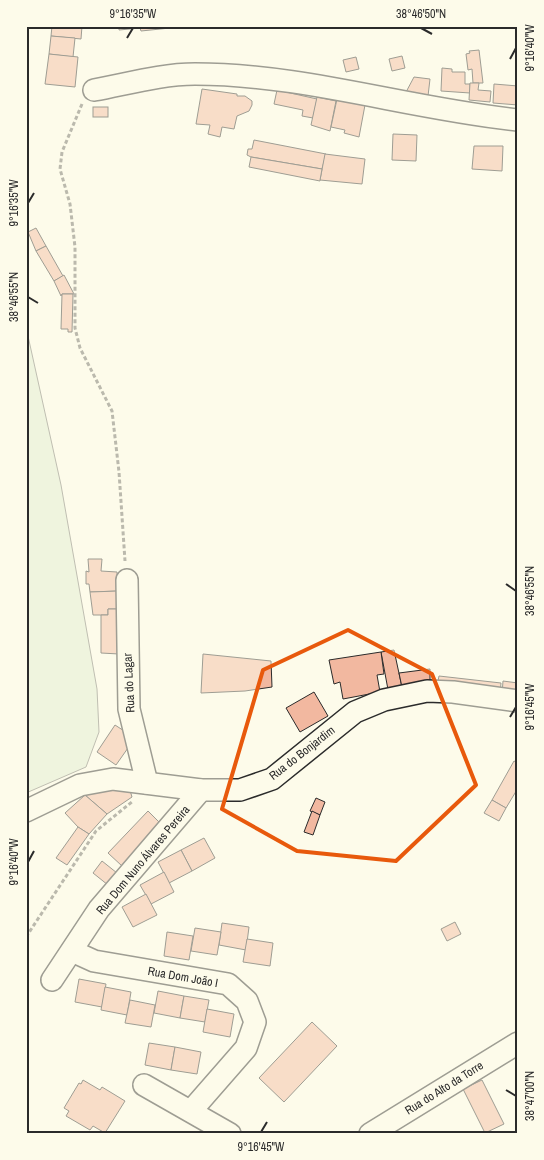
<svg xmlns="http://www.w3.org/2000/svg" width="544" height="1160" viewBox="0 0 544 1160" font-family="'Archivo Narrow',sans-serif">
	<rect width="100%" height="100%" fill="#fdfbea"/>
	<polygon fill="#deebd1" stroke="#74746e" points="26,327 61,485 97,689 99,732 86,767 26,793"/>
	<g fill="#f2b8a0" stroke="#2b2b2b">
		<polygon points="52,26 82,26 81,39 51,36"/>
		<polygon points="119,26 170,26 170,28 141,31 140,28 119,30"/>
		<polygon points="51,36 75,38 73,57 49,54"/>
		<polygon points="479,50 483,83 473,83 472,69 468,70 466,54 470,53 469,51"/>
		<polygon points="49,54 78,57 75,87 45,84"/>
		<polygon points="402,56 405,68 392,71 389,59"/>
		<polygon points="356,57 359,69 346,72 343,60"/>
		<polygon points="442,68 452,69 452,72 465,72 465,84 470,84 470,93 441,91"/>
		<polygon points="414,77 430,79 428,96 405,94"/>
		<polygon points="470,83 479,83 478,90 491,91 490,102 469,100"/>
		<polygon points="494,84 518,86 518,105 493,103"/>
		<polygon points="202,89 237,94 237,96 245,96 252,101 252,105 249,111 237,116 234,129 222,127 220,137 208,134 210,125 196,124"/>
		<polygon points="277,90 317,99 313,118 302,116 303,110 274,104"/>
		<polygon points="317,97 336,101 330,131 311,125"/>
		<polygon points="337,99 365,105 359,137 344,133 345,130 331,127"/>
		<rect x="93" y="107" width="15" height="10"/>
		<polygon points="393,134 417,135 416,161 392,160"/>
		<polygon points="254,140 326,154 322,169 251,157 247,155 248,149 252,149"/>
		<polygon points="474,146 503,146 502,171 472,169"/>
		<polygon points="325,154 365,159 362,184 320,180"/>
		<polygon points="251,157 322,169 320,180 320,181 249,167"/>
		<polygon points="36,228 46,246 36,251 28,232"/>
		<polygon points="46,246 63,276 54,281 36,251"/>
		<polygon points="64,275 74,294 62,294 61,296 54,281"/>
		<polygon points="62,294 73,294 72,332 68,332 68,329 61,329"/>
		<polygon points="88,559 102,559 101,571 117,572 118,591 90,592 89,584 86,584 86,571 89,572"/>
		<polygon points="118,591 119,609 108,609 108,615 93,615 90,592"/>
		<polygon points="108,609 126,609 119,654 101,653 101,615 108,615"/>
		<polygon points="394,650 403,692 389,695 381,652"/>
		<polygon points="381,652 384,674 377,675 380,692 343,699 340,682 334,684 329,660"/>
		<polygon points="203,654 271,661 272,687 245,691 201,693"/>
		<polygon points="430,669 430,687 403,692 399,673"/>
		<polygon points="439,676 501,683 500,694 437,686"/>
		<polygon points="503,681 518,683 518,696 502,694"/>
		<polygon points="314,692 328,716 300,732 286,708"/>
		<polygon points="115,725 135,738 116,765 97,752"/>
		<polygon points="514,761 518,763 518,788 506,808 492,800"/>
		<polygon points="129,787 132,797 107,814 85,795 110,789"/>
		<polygon points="85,795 107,814 89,834 78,827 65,813"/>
		<polygon points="316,798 325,802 320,815 310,811"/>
		<polygon points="492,800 506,808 499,821 484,813"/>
		<polygon points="148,811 161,824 122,866 108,853"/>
		<polygon points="312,811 320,815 313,835 304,832"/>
		<polygon points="78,827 89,834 67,865 56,858"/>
		<polygon points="204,838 215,858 192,871 181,850"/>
		<polygon points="181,850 192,871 169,883 158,862"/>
		<polygon points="102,861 117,873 108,885 93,873"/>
		<polygon points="164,872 174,892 151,904 140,885"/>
		<polygon points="146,894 157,915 133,927 122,907"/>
		<polygon points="455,922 461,934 447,941 441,929"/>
		<polygon points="222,923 249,927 246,950 219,945"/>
		<polygon points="195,928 221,932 217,955 191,951"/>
		<polygon points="167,932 193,936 189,960 164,956"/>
		<polygon points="247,939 273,943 270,966 243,962"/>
		<polygon points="79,979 106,984 102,1007 75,1002"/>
		<polygon points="105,987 131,992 127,1015 101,1010"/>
		<polygon points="158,991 184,996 180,1018 154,1013"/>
		<polygon points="184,996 209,1000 205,1022 180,1018"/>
		<polygon points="130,1000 155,1005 151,1027 125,1023"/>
		<polygon points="207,1009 234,1014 230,1037 203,1032"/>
		<polygon points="312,1022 337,1046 284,1102 259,1078"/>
		<polygon points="149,1043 175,1047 171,1070 145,1065"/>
		<polygon points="175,1047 201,1052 197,1074 171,1070"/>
		<polygon points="83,1080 100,1090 102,1087 125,1101 105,1133 93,1126 90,1130 66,1116 69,1111 64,1108 79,1083 81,1084"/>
		<polygon points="482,1080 504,1124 485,1133 463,1089"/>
	</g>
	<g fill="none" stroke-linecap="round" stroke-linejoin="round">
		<defs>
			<g id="minor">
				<path d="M94 90C127 84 161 74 195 74 304 74 410 109 518 120"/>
				<polyline points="127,580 129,709 147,783"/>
				<polyline points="26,811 80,785 113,779 201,790 240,790 272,779 355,712 384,700 427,691 453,692 518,701"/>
				<polyline points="72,951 94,961 228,984 247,1001 255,1022 246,1048 191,1111"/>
				<polyline points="52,980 99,909 201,790"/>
				<polyline points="144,1085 230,1134"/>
				<polyline points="370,1134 518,1043"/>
			</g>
		</defs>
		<use href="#minor" stroke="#2b2b2b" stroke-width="24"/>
		<g stroke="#6a6964" stroke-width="3" stroke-dasharray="4 2.5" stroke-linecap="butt">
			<polyline points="82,104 62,152 60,169 70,204 75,247 75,328 80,348 112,411 119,472 125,561"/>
			<polyline points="26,937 96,831 133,801"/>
		</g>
		<use href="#minor" stroke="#fdfbea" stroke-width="21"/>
	</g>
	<path d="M0 0H544V1160H0ZM348 630 432 674 476 785 396 861 297 851 222 809 263 670Z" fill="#fdfbea" fill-opacity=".55" fill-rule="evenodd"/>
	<path fill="none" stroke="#e8590c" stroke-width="4" stroke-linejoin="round" d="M348 630 432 674 476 785 396 861 297 851 222 809 263 670Z"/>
	<path fill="none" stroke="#2b2b2b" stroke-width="2" d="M421 28 432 34M127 38 133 28M510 59 516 48M28 203 34 193M28 297 38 303M506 584 516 591M510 717 516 707M28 862 34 851M506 1090 516 1096M261 1132 267 1122"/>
	<g text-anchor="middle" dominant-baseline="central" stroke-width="4" stroke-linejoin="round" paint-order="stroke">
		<g font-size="12" fill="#2b2b2b" stroke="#fdfbea">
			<text transform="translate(129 683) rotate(-93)">Rua do Lagar</text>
			<text transform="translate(302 753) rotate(-38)">Rua do Bonjardim</text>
			<text transform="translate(143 860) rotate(-50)">Rua Dom Nuno Álvares Pereira</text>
			<text transform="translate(183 977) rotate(10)">Rua Dom João I</text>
			<text transform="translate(444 1088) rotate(-32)">Rua do Alto da Torre</text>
		</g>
	</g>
	<rect width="544" height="1160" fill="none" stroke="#fdfbea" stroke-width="55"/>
	<rect x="28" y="28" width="488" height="1104" fill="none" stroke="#2b2b2b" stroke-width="2"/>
	<g font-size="12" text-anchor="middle" fill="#2b2b2b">
		<text x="133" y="18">9°16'35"W</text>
		<text x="421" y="18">38°46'50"N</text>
		<text transform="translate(530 48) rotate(-90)" y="4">9°16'40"W</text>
		<text transform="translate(14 203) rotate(-90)" y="4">9°16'35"W</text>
		<text transform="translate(14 297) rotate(-90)" y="4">38°46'55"N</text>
		<text transform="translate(530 591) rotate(-90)" y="4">38°46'55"N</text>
		<text transform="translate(530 707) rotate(-90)" y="4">9°16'45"W</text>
		<text transform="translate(14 862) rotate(-90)" y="4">9°16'40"W</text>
		<text transform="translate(530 1096) rotate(-90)" y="4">38°47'00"N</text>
		<text x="261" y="1151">9°16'45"W</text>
	</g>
</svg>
